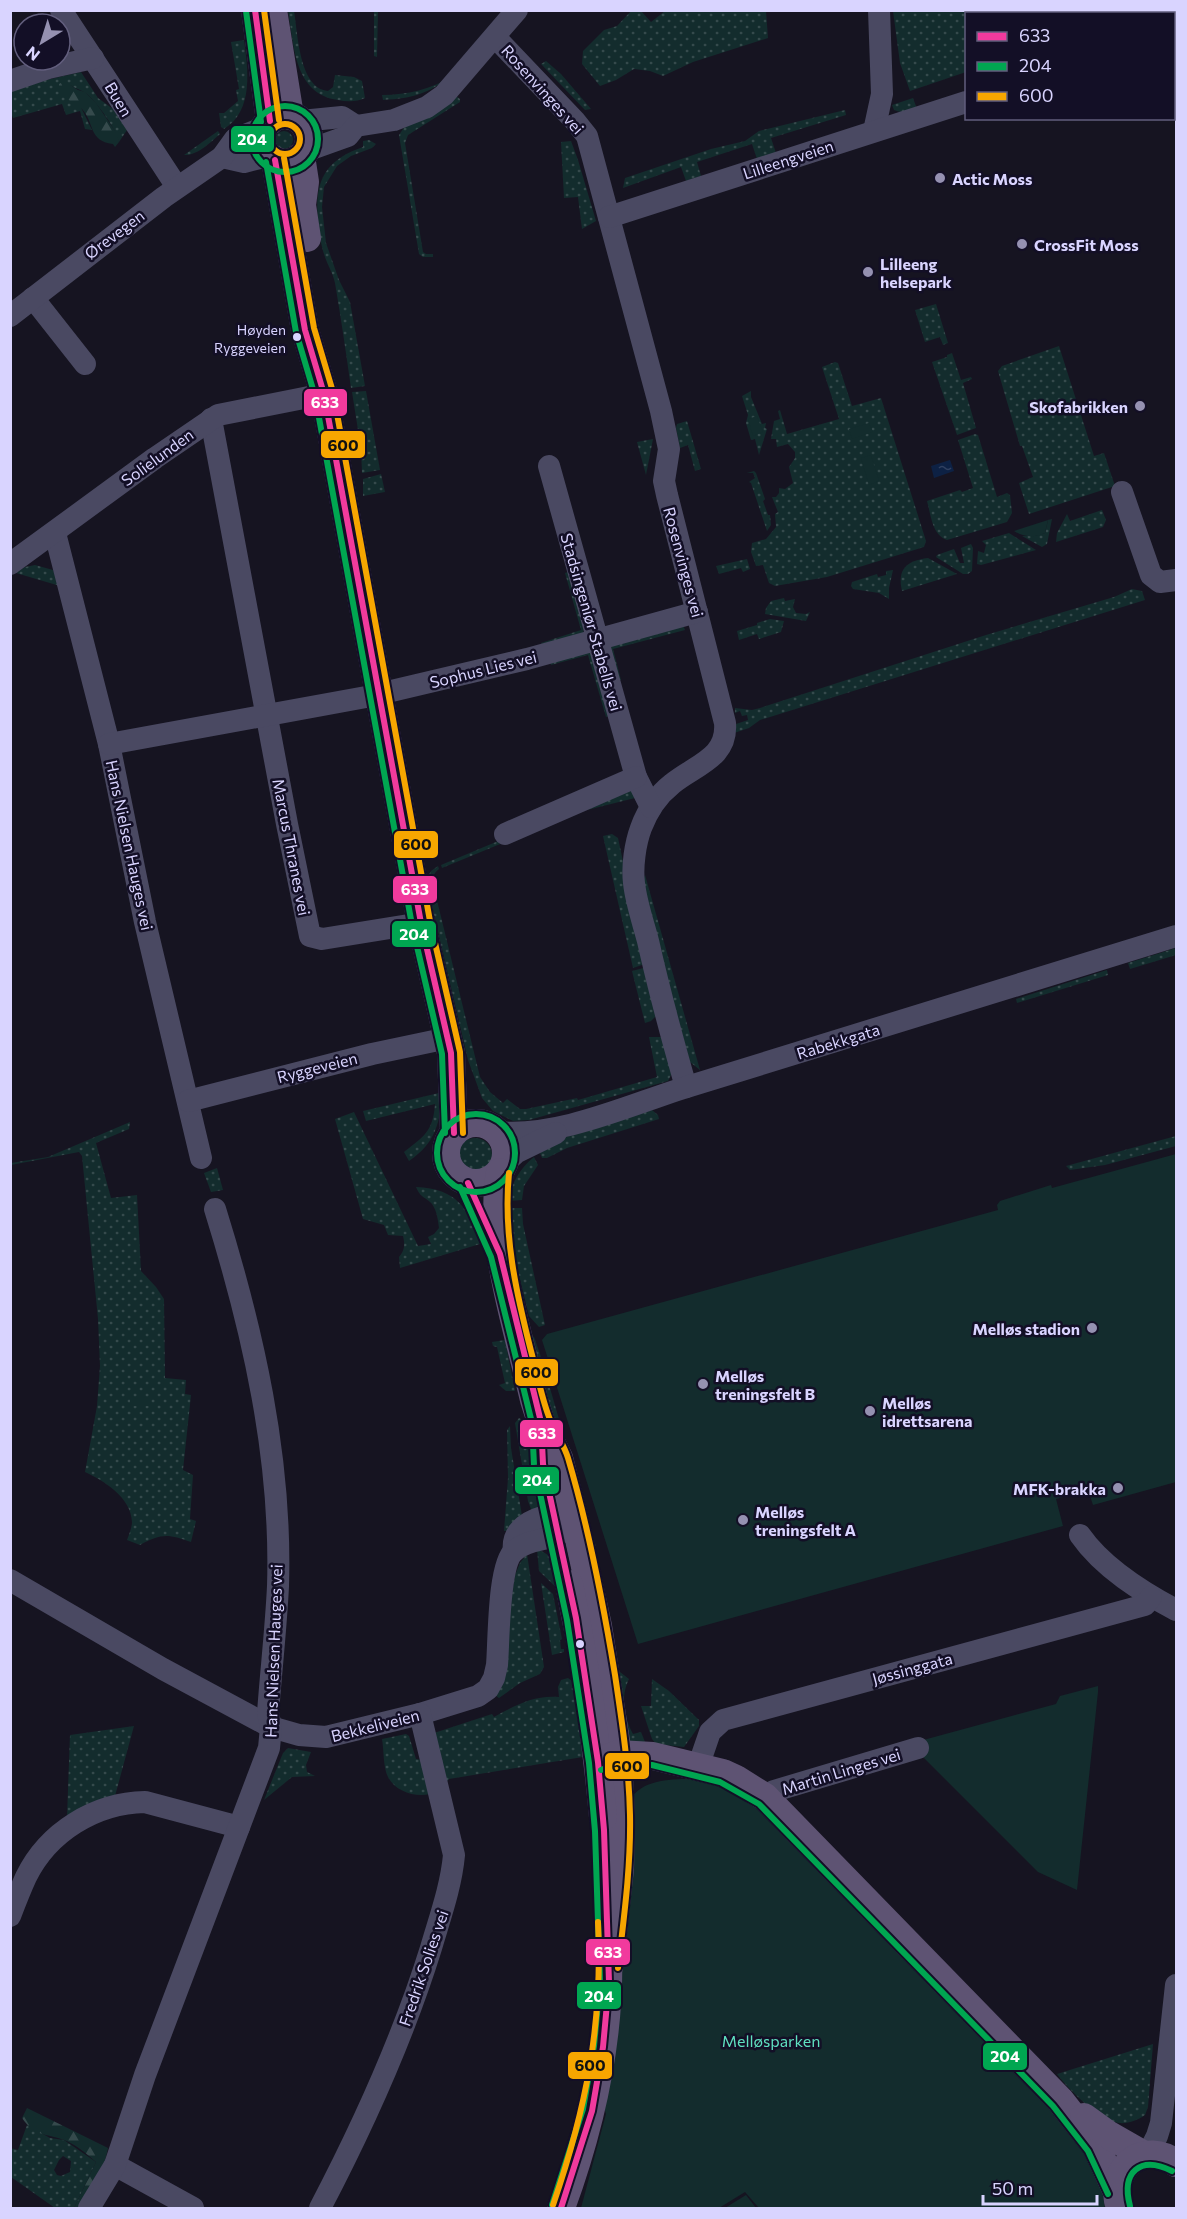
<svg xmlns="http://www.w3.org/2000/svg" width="1187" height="2219" viewBox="0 0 1187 2219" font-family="Commissioner,sans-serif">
	<defs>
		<pattern id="grass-dots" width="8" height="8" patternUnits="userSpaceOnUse" patternTransform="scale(1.5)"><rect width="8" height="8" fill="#132c2d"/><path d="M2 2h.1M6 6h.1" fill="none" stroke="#354a4c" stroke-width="1.8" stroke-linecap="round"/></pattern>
		<pattern id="forest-firs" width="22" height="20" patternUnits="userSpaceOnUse" patternTransform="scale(1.5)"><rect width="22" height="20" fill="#132c2d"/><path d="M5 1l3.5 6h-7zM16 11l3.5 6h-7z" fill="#354a4c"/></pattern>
		<pattern id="water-ripples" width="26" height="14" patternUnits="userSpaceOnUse" patternTransform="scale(1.5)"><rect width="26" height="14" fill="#0d2144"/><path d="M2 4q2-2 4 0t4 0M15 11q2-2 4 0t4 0" fill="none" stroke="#304060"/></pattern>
	</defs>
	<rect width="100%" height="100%" fill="#161421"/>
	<g fill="url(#grass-dots)" fill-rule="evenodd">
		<polygon points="632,10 641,11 651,22 665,11 766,11 768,38 693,62 663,76 650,71 634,69 616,80 600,86 582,64 583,51 604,30 617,26"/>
		<path d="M288 11H294C298 34 299 88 328 91L333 87 335 75 354 77 362 81 365 98C357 102 347 102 338 100 294 94 294 45 288 11Z"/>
		<polygon points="374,11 378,11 377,57 374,56"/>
		<polygon points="893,11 1002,11 999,13 966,14 966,72 910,91 900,63"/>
		<path d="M244 40C248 69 254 111 224 129L221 127 219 113H224L238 101 236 90 239 89 231 42Z"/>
		<polygon points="546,61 561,74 591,109 585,110 541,64"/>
		<path d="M81 72 98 98 113 109 127 130 119 142C115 127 98 104 87 94 82 90 76 89 70 85L92 130 85 129 80 111 66 115 62 104 13 118 11 113V88Z"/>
		<path d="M452 76C426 94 415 98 383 100L382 95C407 95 432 89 452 76Z"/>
		<polygon points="456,96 460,99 460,102 408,135 405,143 423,252 426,254 433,254 433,257 423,257 419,254 399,135 405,126"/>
		<polygon points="913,98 917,109 903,113 894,110 892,105"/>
		<polygon points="845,110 846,115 771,138 776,153 757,159 752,144 697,162 701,176 686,181 681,167 623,188 625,178 711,149 745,141 759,131"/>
		<path d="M218 131 220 134C211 142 197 156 184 155Z"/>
		<circle cx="284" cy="140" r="9"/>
		<path d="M369 140 376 144 372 148 351 156 337 166 324 187 322 207 326 243 339 280 350 302 365 386 351 388C346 353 341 318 335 283 333 273 328 266 325 257 321 246 319 232 318 221 314 181 325 160 363 147V141Z"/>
		<polygon points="571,141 578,160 596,221 582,229 578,197 564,198 561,142"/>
		<polygon points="936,304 948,343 943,345 940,337 925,342 915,310"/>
		<polygon points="1059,346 1094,456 1104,453 1115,486 1029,514 1019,483 1033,477 1022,446 1020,446 998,371 1002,366"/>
		<polygon points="952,353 961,380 971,377 972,379 963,383 976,428 957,435 932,362 947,357 947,355"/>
		<polygon points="835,362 838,363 852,406 881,398 926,541 924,547 827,577 775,586 769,583 763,565 756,566 751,552 752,543 766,539 776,527 775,514 778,512 772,497 776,497 779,493 779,488 785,489 793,483 789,467 795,458 795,452 788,444 777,447 776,439 771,439 774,421 780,419 778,411 780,410 787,434 839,419 822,367"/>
		<polygon points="366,391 380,470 362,473 361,449 352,392"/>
		<polygon points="751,391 751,397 762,424 766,423 765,428 767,429 759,455 755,439 751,440 746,423 748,415 742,396"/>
		<polygon points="687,421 701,469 695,471 688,445 680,448 676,428 677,424"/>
		<path d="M975 434 978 435 997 497 1007 493 1010 495 1012 513 1007 522 947 540C932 535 931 515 927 501L960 490 962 492 973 488 958 440Z"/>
		<polygon points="653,439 646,475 637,442"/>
		<polygon points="754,471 756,473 765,499 763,501 768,515 770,515 771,525 767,531 751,483 749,482 755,478 753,473 747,473"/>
		<polygon points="381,474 385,492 363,496 363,479"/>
		<polygon points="1102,510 1106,520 1103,527 1056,542 1057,533 1067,514 1070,521"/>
		<polygon points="1052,519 1047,544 1042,547 1022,536 1034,536 1045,533 1048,520"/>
		<polygon points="1009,533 1036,550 981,565 977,564 978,551 984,553 986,545 982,541"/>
		<polygon points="971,544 973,548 972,571 968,574 963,574 936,557 937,555 954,549 960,563 964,563 961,548"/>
		<path d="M928 558 957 574 902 591C897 569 906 561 928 558Z"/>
		<polygon points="747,559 750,569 743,572 741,568 719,574 716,566"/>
		<polygon points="35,565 53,570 60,586 16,573 25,567"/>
		<polygon points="893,570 889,588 889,599 879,593 853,589 851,586 852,582 877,574 878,577 886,575 886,571"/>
		<polygon points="571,571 584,634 543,647 541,643 581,630 565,573"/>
		<polygon points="1132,589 1142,591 1145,600 760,720 749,728 734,733 733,725 748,720 747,715 742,716 740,711 735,713 735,708 752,710 760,708 986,635 1114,597"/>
		<polygon points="784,598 785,601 795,599 793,607 796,613 806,614 810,612 806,621 765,614 766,608 771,601"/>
		<polygon points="770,619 784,621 781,632 759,639 757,634 739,640 737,631 757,625 757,623"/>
		<polygon points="683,625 685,630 613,649 621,680 616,680 609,648 611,645"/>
		<polygon points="593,651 612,715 606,717 588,655 551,665 550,661"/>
		<polygon points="632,785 635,798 587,810"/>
		<polygon points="612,834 618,838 645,964 633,968 603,836"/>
		<polygon points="503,839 505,842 442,868 441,865"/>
		<path d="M438 866 439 869C434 873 432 877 433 884L480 1077 490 1092 503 1103 507 1099 520 1109H526L577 1098 578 1100 657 1077 649 1037H661L673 1071 668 1081 529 1120 513 1121 493 1111 482 1098 468 1060 426 880 431 871Z"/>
		<polygon points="645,875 700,1070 690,1062 641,885"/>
		<polygon points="1176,948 1176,955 1130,969 1128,963"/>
		<polygon points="647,967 657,1015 651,1021 645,1023 632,971"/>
		<polygon points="1107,970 1108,975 1017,1003 1016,999"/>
		<path d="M443 1092C439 1123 437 1142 409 1161L404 1152C424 1136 433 1132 435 1104L366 1121 363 1111Z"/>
		<polygon points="652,1110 658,1115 659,1119 567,1148 547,1158 542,1158 540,1153 556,1140"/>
		<path d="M354 1112 418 1246 431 1244 428 1237 434 1234 439 1228C438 1220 437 1211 432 1204 425 1196 421 1199 416 1187 457 1189 468 1207 480 1244L400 1268 399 1257C405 1250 405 1244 403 1236L388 1235 384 1225 363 1219 335 1119Z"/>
		<path d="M130 1122 129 1129 96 1143 111 1198 137 1195 141 1271 156 1287 164 1299 165 1378 186 1380 185 1394 191 1395 183 1470 193 1475 190 1519 196 1521 191 1542C169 1534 161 1533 140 1545L127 1540C129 1535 132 1527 132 1522 131 1497 104 1481 85 1472L97 1406 100 1366 98 1319 82 1156 79 1152 11 1165V1163L48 1157Z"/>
		<polygon points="1176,1136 1176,1146 1105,1165 1070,1170 1066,1166"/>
		<circle cx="475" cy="1155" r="17"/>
		<path d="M534 1157 538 1165 524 1186 522 1200 508 1201C512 1183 519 1169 534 1157Z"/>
		<polygon points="217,1168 223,1190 211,1192 204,1173"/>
		<polygon points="508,1208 522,1208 523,1224 545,1325 539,1327 529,1316 515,1259"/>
		<polygon points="528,1335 534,1337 540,1354 596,1546 593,1547"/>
		<polygon points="505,1340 515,1391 506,1391 499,1385 505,1383 497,1347 493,1346 492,1342"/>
		<path d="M519 1418C532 1422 540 1479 543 1494L542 1501 536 1509H531L528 1501 515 1423Z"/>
		<polygon points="510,1426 511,1448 522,1516 509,1531 504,1531 508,1478 507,1430"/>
		<path d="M537 1549C561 1560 559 1569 561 1592L539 1571Z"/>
		<polygon points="527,1554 544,1667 540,1674 520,1683 499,1698 495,1695 515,1575 520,1563"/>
		<polygon points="541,1583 553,1594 562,1639 560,1640 561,1649 564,1649 564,1652 552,1655"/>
		<path d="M620 1672 629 1679C620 1697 624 1717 633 1734L641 1732 645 1742 631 1743 627 1736 612 1673Z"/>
		<path d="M568 1678 572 1681 576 1679 589 1756 449 1779 443 1786 434 1733 492 1714 494 1717C516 1705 534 1695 559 1697L558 1687 561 1680Z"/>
		<polygon points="652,1679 669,1691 699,1720 699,1726 684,1747 656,1744 652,1739 641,1706 651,1706"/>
		<polygon points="134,1726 115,1796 95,1801 67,1817 70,1735"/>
		<path d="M406 1734 409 1736 416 1759 422 1760 430 1794C415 1798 395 1791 388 1777 383 1767 384 1750 382 1739Z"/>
		<polygon points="288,1748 311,1752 306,1765 307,1772 315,1776 292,1777 264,1800 283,1753"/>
		<path d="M1153 2044 1148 2107 1145 2115C1138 2120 1128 2124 1119 2123 1100 2121 1068 2089 1057 2074Z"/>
		<path d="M27 2125 50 2138 64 2140 96 2162 74 2208H55L11 2177 10 2148 18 2150ZM63 2156 71 2161 70 2172 61 2176 57 2175 54 2170 59 2160Z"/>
	</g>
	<g fill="url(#forest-firs)">
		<polygon points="1002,10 1078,10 1078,13 999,13"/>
		<path d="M64 81 78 90 85 92 96 103 117 134 119 142 115 147 113 144C88 141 95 123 82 109 75 103 66 100 59 91V84Z"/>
		<path d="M27 2108 108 2148 104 2166 79 2208H74L96 2162C87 2154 75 2144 64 2140 45 2133 35 2137 22 2118Z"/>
	</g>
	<g fill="#132c2d">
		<polygon points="757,416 763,432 753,436 748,419"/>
		<polygon points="869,423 873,432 852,439 849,429"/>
		<polygon points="871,455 879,481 869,485 861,458"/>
		<path d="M1048 520 1045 533C1034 538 1024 537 1014 531Z"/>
		<polygon points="1176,1154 1176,1482 1093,1505 1088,1490 1056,1499 1063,1526 638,1644 542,1340 547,1334 998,1210 997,1205 1000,1201 1051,1185 1052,1188"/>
		<rect x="130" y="1397" width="21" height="9"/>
		<polygon points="1098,1686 1098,1692 1077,1890 1038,1872 919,1753 916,1742 1056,1704 1060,1696"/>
		<path d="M694 1779 714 1782 750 1802 1096 2155 1105 2208H759L745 2192 719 2208H581L606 2114 603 2103 632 1797C645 1779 673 1779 694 1779Z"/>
		<polygon points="746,2195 756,2208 725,2208"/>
	</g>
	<polygon fill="url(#water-ripples)" points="950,460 954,471 934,478 931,466"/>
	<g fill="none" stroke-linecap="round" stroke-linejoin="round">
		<g stroke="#4a4962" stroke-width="22">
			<polyline points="61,10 177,187"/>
			<path d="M495 37 575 121 587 136 661 411 669 449 664 481 667 495 725 723C728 758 695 765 672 784 658 795 647 812 641 828 635 844 632 867 634 883 636 902 643 922 648 941 659 990 672 1038 686 1087"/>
			<polyline points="10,81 48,68 93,58"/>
			<polyline points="1174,89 1176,92"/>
			<polyline points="301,121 342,117 356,126"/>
			<polyline points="874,131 882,94 879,10"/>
			<polyline points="306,151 348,136 356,126 394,120 427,107 444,95 517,10"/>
			<polyline points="222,157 244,162 268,156"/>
			<polyline points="609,217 966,102"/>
			<polyline points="33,298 85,364"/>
			<polyline points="10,316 164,197 222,157 235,139 265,127"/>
			<polyline points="211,419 287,824 310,936 322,939 421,923"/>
			<polyline points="549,466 636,777 651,807"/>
			<polyline points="1122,492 1151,575 1160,582 1176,580"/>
			<polyline points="55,533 109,744 145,922 201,1158"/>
			<polyline points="10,564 155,458 218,415 324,394"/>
			<polyline points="109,744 366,697 527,659 697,612"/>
			<polyline points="505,834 636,777"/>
			<polyline points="188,1101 372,1054 448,1038"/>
			<path d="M497 1132C560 1138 631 1104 690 1086 853 1037 1015 987 1176 936"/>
			<polyline points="505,1163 517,1152 556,1133"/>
			<path d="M1080 1535C1103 1568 1142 1592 1176 1610"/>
			<path d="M514 1551C511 1529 532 1518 551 1515 559 1515 568 1519 575 1521"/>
			<path d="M10 1580 163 1669 271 1727 299 1735 326 1737 420 1714 478 1696 488 1689 494 1678 497 1665C499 1642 498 1565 514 1551 527 1540 542 1541 557 1535 563 1532 570 1525 575 1521"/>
			<polyline points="698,1767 710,1732 723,1720 1145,1605 1151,1597"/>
			<polyline points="765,1797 774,1791 918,1748"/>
			<path d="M10 1916C15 1903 20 1890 26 1877 48 1832 95 1803 145 1802L239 1827"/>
			<polyline points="1148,2154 1157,2136 1161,2123 1176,1985"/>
			<polyline points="115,2165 193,2208"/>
			<path d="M89 2208 115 2165 145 2075 269 1748 271 1727 268 1713C271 1671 276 1628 278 1586 282 1458 253 1331 215 1209"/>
			<path d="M320 2208C364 2124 403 2038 431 1948 440 1917 451 1887 454 1855L420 1714"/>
		</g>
		<g stroke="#5e5373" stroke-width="28">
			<polyline points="255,10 270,121"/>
			<polyline points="273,10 290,116"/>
			<circle cx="285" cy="139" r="24"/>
			<polyline points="301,156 305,182 302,205 307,238"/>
			<polyline points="275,160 305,330 324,394 421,923 451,1053 454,1133"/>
			<circle cx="476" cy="1153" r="30"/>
			<path d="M500 1172C488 1244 518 1329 534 1400L541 1422 559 1458 575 1521 598 1626 618 1754 621 1816 620 1869 609 1967"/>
			<path d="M569 1584C585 1660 596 1739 603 1817"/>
			<polyline points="600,1761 618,1754 653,1756 723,1773 736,1779 765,1797 1060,2100 1096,2146 1116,2190"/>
			<polyline points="1084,2117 1109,2135 1144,2155"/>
			<path d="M1118 2201C1112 2164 1145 2141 1176 2163"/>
			<path d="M561 2208C591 2126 611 2038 608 1950"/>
		</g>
		<defs>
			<g id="bus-1">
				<polyline points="255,10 270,121"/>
				<polyline points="275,160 305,330 324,394 421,923 451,1053 454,1133"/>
				<polyline points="468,1183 500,1254 541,1422 543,1464 576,1618 598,1762 604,1830 609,1982 603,2047 592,2111 561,2208"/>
			</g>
			<g id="bus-2">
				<polyline points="246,11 261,122"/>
				<circle cx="285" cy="139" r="33"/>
				<polyline points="266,162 296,332 315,396 412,925 442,1054 445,1133"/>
				<circle cx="476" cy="1153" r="39"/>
				<polyline points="460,1187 491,1257 532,1423 534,1465 567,1620 589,1763 595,1831 600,1982 594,2046 583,2109 552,2205"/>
				<polyline points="601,1770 619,1763 652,1765 720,1782 759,1804 1053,2106 1088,2151 1108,2194"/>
				<path d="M1130 2206C1121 2172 1140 2155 1172 2171"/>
			</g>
			<g id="bus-3">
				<polyline points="264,10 279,120"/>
				<circle cx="285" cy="139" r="15"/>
				<polyline points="284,158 314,328 333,392 430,921 460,1052 463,1133"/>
				<path d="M509 1173C503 1234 516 1292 531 1351 537 1373 541 1396 549 1417 554 1431 564 1444 568 1458 589 1529 603 1602 615 1675 622 1722 629 1767 630 1815 631 1866 624 1917 618 1968"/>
				<path d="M553 2205C586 2109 603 2025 598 1922"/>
			</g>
		</defs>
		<use href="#bus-1" stroke="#130f26" stroke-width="10"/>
		<use href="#bus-2" stroke="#130f26" stroke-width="10"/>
		<use href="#bus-3" stroke="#130f26" stroke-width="10"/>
		<use href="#bus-1" stroke="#f13a9d" stroke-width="6"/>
		<use href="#bus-2" stroke="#00a651" stroke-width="6"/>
		<use href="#bus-3" stroke="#f7a600" stroke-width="6"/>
	</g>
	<g fill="#9591b1" stroke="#130f26" stroke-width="2">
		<circle cx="940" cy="178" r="6"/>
		<circle cx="1022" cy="244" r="6"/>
		<circle cx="868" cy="272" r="6"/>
		<circle cx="1140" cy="406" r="6"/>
		<circle cx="1092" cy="1328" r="6"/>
		<circle cx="703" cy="1384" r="6"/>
		<circle cx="870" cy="1411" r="6"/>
		<circle cx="1118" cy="1488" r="6"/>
		<circle cx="743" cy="1520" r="6"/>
	</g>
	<g fill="#d9d4ff" stroke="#130f26" stroke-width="2">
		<circle cx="297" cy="337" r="5"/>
		<circle cx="580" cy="1644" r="5"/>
	</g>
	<g text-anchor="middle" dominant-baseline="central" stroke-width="5" stroke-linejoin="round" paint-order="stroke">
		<g font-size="14" fill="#d9d4ff" stroke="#130f26" text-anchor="end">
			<text x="286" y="329">Høyden<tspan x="286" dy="18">Ryggeveien</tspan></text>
		</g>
		<g font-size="16" fill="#d9d4ff" stroke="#130f26">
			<text transform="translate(543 89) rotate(48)">Rosenvinges vei</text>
			<text transform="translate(119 99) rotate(59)">Buen</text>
			<text transform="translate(788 159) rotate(-18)">Lilleengveien</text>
			<text transform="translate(114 234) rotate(-37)">Ørevegen</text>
			<text transform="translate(157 457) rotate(-36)">Solielunden</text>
			<text transform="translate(684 562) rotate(75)">Rosenvinges vei</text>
			<text transform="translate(592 622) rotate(74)">Stadsingeniør Stabells vei</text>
			<text transform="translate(483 669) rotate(-14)">Sophus Lies vei</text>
			<text transform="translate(130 845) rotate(78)">Hans Nielsen Hauges vei</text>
			<text transform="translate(292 847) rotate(79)">Marcus Thranes vei</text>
			<text transform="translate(838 1041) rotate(-17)">Rabekkgata</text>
			<text transform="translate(317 1067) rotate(-14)">Ryggeveien</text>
			<text transform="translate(273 1651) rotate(-88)">Hans Nielsen Hauges vei</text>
			<text transform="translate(912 1668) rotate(-15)">Jøssinggata</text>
			<text transform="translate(375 1725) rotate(-14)">Bekkeliveien</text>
			<text transform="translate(841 1771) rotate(-17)">Martin Linges vei</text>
			<text transform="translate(423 1968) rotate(-71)">Fredrik Solies vei</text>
		</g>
		<g font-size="16" font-weight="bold" fill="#d9d4ff" stroke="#130f26" text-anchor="start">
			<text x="952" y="178">Actic Moss</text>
			<text x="1034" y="244">CrossFit Moss</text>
			<text x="880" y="263">Lilleeng<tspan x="880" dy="18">helsepark</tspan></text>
			<text x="1128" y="406" text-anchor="end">Skofabrikken</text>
			<text x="1080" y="1328" text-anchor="end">Melløs stadion</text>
			<text x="715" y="1375">Melløs<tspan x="715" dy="18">treningsfelt B</tspan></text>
			<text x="882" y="1402">Melløs<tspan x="882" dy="18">idrettsarena</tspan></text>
			<text x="1106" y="1488" text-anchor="end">MFK-brakka</text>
			<text x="755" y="1511">Melløs<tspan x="755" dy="18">treningsfelt A</tspan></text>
		</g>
		<g font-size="16" fill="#5fe0c0" stroke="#130f26">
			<text x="771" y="2040">Melløsparken</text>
		</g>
	</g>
	<g stroke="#130f26" stroke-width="2">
		<rect x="230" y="125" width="45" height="28" rx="6" fill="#00a651"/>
		<rect x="303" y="388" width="45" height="29" rx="6" fill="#f13a9d"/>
		<rect x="320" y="430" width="46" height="29" rx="6" fill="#f7a600"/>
		<rect x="393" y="830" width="46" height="29" rx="6" fill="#f7a600"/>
		<rect x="392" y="875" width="46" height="29" rx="6" fill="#f13a9d"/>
		<rect x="391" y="920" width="46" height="28" rx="6" fill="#00a651"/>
		<rect x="514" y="1358" width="45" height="29" rx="6" fill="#f7a600"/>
		<rect x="519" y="1419" width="45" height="29" rx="6" fill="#f13a9d"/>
		<rect x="514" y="1466" width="46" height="29" rx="6" fill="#00a651"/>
		<rect x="604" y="1752" width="46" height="28" rx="6" fill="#f7a600"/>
		<rect x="585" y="1938" width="46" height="28" rx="6" fill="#f13a9d"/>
		<rect x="576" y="1981" width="46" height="29" rx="6" fill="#00a651"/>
		<rect x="982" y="2042" width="46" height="29" rx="6" fill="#00a651"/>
		<rect x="567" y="2051" width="46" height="29" rx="6" fill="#f7a600"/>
	</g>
	<g font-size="16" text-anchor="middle" font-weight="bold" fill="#fff">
		<text x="252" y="145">204</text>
		<text x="325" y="408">633</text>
		<text x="415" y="895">633</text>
		<text x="414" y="940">204</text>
		<text x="542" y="1439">633</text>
		<text x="537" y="1486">204</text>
		<text x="608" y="1958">633</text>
		<text x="599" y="2002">204</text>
		<text x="1005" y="2062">204</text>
	</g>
	<g font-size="16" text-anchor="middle" font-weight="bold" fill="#111">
		<text x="343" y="451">600</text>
		<text x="416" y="850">600</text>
		<text x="536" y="1378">600</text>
		<text x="627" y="1772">600</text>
		<text x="590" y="2071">600</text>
	</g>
	<rect width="1187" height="2219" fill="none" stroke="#d9d4ff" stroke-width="24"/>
	<rect x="965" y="12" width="210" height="108" fill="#130f26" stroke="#625e7d" stroke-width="1.5"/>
	<rect x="977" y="32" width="30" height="9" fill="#f13a9d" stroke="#625e7d" stroke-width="1.5"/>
	<text x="1019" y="42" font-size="18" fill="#d9d4ff">633</text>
	<rect x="977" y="62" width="30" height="9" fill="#00a651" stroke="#625e7d" stroke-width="1.5"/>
	<text x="1019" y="72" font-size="18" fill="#d9d4ff">204</text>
	<rect x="977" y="92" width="30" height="9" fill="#f7a600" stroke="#625e7d" stroke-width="1.5"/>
	<text x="1019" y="102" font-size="18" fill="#d9d4ff">600</text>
	<g transform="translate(42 42) rotate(218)"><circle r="28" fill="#130f26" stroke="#625e7d" stroke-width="1.5"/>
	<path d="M0-4.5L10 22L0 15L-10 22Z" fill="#9591b1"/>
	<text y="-9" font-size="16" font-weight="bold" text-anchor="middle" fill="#d9d4ff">N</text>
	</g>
	<path d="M983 2195v9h114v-9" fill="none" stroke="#d9d4ff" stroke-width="3"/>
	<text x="992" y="2195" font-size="18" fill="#d9d4ff" stroke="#130f26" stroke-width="4.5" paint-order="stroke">50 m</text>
</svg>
